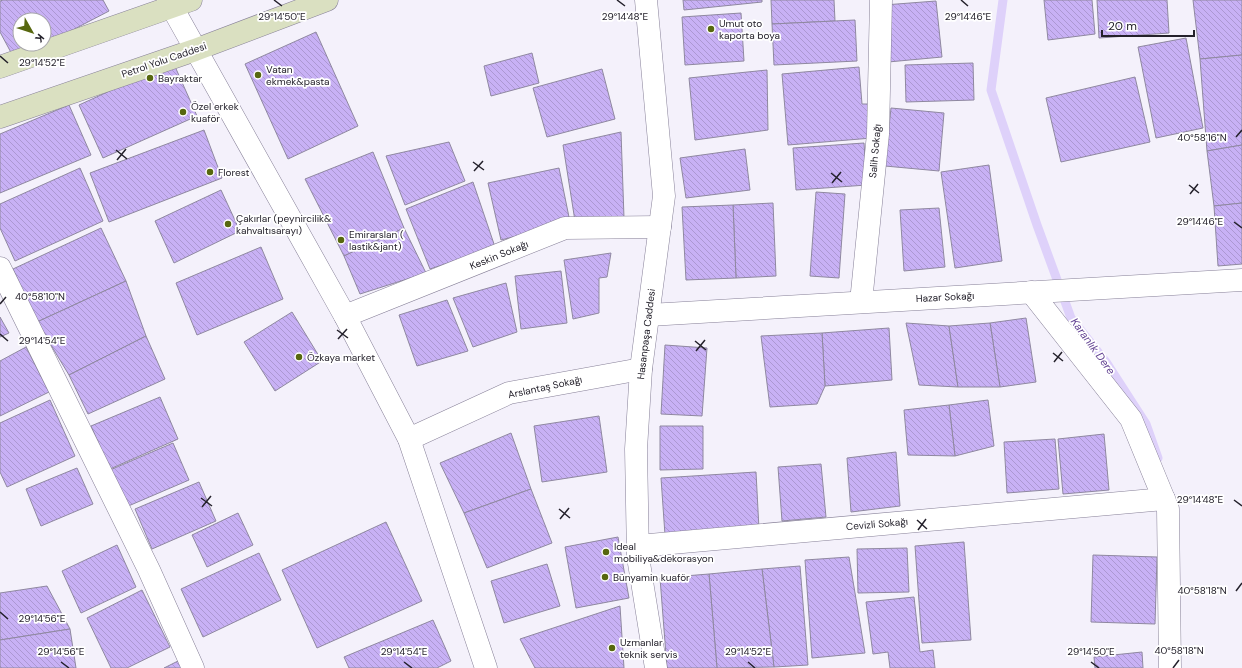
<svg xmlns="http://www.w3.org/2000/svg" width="1242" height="668" viewBox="0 0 1242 668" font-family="'DM Sans',sans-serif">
	<defs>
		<pattern id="building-back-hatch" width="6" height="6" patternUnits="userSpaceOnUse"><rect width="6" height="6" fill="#c8b1f5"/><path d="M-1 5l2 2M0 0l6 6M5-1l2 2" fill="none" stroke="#ac98d2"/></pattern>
	</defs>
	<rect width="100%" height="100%" fill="#f4f1fb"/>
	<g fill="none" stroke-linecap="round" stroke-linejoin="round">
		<polyline stroke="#ded1fa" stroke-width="9" points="1003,0 991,90 1037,225 1071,318 1106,362 1146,424 1158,458"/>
	</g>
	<g fill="url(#building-back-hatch)" stroke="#8f88a0" fill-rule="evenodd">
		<path d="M3 0H103L109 11 15 60 0 32V1ZM20 20H44V44H20Z"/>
		<polygon points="683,0 762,0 762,2 684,10"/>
		<polygon points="771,0 834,0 835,21 772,24"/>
		<polygon points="1044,0 1092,0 1095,34 1048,40"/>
		<polygon points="1097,0 1167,0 1169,33 1099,38"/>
		<polygon points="1193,0 1242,0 1242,55 1200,59"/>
		<polygon points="936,1 942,57 888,62 884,5"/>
		<polygon points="741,13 744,61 685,65 682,17"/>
		<polygon points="855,20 857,61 774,65 772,24"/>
		<polygon points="316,32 358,126 288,159 245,64"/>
		<polygon points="1186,38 1203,128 1156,138 1138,47"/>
		<polygon points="532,53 539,83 491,96 484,66"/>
		<polygon points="1242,55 1242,145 1207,151 1200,59"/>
		<polygon points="173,62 197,116 103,158 79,105"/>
		<polygon points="973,63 974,100 906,102 905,65"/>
		<polygon points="859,67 862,104 869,104 872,138 788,145 782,74"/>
		<polygon points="602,69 615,119 547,137 533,88"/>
		<polygon points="767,70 768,130 695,140 689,78"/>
		<polygon points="1135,77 1150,142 1061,162 1046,98"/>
		<polygon points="69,105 91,155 0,193 0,134"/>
		<polygon points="891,108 944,113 939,171 885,166"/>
		<polygon points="204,130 222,178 109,222 90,173"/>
		<polygon points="621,132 624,218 575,221 563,145"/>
		<polygon points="449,142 465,181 405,205 386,156"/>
		<polygon points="864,143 867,185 796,190 793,148"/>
		<polygon points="1242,145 1242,203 1214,206 1207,151"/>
		<polygon points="745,149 750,190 686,198 680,158"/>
		<polygon points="373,152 404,228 344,256 305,179"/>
		<polygon points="989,165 1002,261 955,268 941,172"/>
		<polygon points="80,168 103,221 15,261 0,228 0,204"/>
		<polygon points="559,168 570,222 501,240 488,183"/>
		<polygon points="473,182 495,247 430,269 406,209"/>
		<polygon points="221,190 240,231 174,263 155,221"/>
		<polygon points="816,192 845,194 839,278 810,276"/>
		<polygon points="773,203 776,276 736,278 733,205"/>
		<polygon points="1242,203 1242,264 1218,266 1214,206"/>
		<polygon points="733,205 736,278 686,280 682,207"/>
		<polygon points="939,208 945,267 904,271 900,210"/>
		<polygon points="101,228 126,281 37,322 13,269"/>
		<polygon points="404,228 426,273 360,294 344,256"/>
		<polygon points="261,247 283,299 197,335 176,283"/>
		<polygon points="611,253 607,277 599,278 599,313 573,319 564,260"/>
		<polygon points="561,271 567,323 521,329 515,276"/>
		<polygon points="126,281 146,336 69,375 37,322"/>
		<polygon points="506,283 517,332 473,347 453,298"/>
		<polygon points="447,300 468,351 417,366 399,315"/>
		<polygon points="292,312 322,361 275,391 244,342"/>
		<polygon points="0,317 9,333 0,337"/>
		<polygon points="1026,318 1036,382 1000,387 990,323"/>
		<polygon points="906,323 949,326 958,387 919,385"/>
		<polygon points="990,323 1000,387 958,387 949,326"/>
		<polygon points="889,328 892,380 825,386 822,333"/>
		<polygon points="822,333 825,386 817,404 770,407 761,336"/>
		<polygon points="146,336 165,379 88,414 69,375"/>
		<polygon points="665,345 707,348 702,416 661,414"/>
		<polygon points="26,347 49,392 0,416 0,361"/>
		<polygon points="160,397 178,439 110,469 91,426"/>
		<polygon points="50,400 75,456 7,487 0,472 0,423"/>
		<polygon points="988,400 994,446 955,456 949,405"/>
		<polygon points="949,405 955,456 908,455 904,410"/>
		<polygon points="599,416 607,472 542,482 534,426"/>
		<polygon points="660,426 703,426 703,469 660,470"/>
		<polygon points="511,433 531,489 464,513 440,463"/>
		<polygon points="1104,434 1109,490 1063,494 1058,439"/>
		<polygon points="1055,439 1059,489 1007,493 1004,442"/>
		<polygon points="173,443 189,480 126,507 110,470"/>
		<polygon points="896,452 900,506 851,512 847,458"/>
		<polygon points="821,464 826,517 782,521 778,467"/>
		<polygon points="77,468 93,504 41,526 26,489"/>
		<polygon points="756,472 759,529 665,535 661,478"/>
		<polygon points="199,482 216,521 152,549 135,509"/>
		<polygon points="531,489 552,543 487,568 464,513"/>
		<polygon points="238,513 253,545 207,567 192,535"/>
		<polygon points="386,522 422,601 317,648 282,570"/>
		<polygon points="618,537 629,598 576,608 565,547"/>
		<polygon points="964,542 971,640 922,643 915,546"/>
		<polygon points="117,545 136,587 81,613 62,571"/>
		<polygon points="907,548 909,592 858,593 857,549"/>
		<polygon points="259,553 281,600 203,637 181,589"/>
		<polygon points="1093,555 1157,557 1155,624 1091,622"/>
		<polygon points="849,557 865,653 812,658 805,560"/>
		<polygon points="547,564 560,606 504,623 491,581"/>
		<polygon points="800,566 808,665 774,667 762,569"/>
		<polygon points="762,569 774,667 717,668 709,574"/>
		<polygon points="709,574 717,668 667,668 660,578"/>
		<polygon points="47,586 70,629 0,640 0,593"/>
		<polygon points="142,590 170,647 127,668 111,668 87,618"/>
		<polygon points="914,597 920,652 933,650 935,668 890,668 888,652 873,654 866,602"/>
		<polygon points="620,606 624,668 535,668 520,639"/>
		<polygon points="433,620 451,661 437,668 349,668 344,657"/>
		<polygon points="70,629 76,668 0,668 0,640"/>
		<polygon points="1142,652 1143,668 1095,668 1094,657"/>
		<polygon points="178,661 182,668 164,668"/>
	</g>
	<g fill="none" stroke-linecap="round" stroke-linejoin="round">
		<defs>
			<g id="minor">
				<polyline points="168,0 345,316 409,439 486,668"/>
				<polyline points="646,0 664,196 641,369 636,449 638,557 656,668"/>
				<polyline points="0,268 149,570 193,668"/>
				<polyline points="1031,292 1131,419 1168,509 1170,668"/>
				<polyline points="861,302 878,134 881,0"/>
				<polyline points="649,315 1242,280"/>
				<polyline points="345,316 565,228 660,227"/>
				<polyline points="409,439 509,393 641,369"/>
				<polyline points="638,546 1164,499"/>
			</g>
			<g id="secondary">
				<polyline points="0,67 191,0"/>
				<polyline points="0,117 195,50 327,0"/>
			</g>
		</defs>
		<use href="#minor" stroke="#878098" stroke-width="23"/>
		<use href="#secondary" stroke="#878098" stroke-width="23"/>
		<use href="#minor" stroke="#fff" stroke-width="22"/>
		<use href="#secondary" stroke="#dae0c1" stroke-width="22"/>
	</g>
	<path fill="none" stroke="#24212b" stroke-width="1.5" d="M274 0 282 6M617 0 625 6M961 0 968 6M0 56 8 63M1236 137 1242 130M116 150 127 159M117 160 126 149M473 162 484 170M474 171 483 161M831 173 842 182M832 183 841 172M1189 185 1199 193M1190 194 1198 184M1234 222 1242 228M0 304 6 297M337 330 348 338M0 334 8 341M338 339 347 329M695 341 706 350M696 351 705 340M1053 353 1063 361M1054 362 1062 352M201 498 212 506M1234 500 1242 506M202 507 211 496M559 509 570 518M560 519 569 508M917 520 927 529M918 530 926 519M1236 591 1242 583M0 612 8 619M61 662 69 668M404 662 412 668M748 662 755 668M1091 662 1099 668M1173 668 1179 660"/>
	<g fill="#57670f" stroke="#fff" stroke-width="1.5">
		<circle cx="711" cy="29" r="4"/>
		<circle cx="258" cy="75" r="4"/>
		<circle cx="150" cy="78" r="4"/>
		<circle cx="183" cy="112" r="4"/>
		<circle cx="210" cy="172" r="4"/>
		<circle cx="228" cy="224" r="4"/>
		<circle cx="341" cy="240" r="4"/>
		<circle cx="299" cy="357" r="4"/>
		<circle cx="606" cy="552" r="4"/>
		<circle cx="605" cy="577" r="4"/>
		<circle cx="612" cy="648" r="4"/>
	</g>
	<g text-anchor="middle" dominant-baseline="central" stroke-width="3.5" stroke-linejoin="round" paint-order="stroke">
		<g font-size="10" fill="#24212b" stroke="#fff" text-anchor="start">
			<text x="719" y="23">Umut oto<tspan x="719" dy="12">kaporta boya</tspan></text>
			<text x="266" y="69">Vatan<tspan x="266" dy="12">ekmek&amp;pasta</tspan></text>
			<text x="158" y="78">Bayraktar</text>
			<text x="191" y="106">Özel erkek<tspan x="191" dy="12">kuaför</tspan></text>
			<text x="218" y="172">Florest</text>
			<text x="236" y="218">Çakırlar (peynircilik&amp;<tspan x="236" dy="12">kahvaltısarayı)</tspan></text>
			<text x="349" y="234">Emirarslan (<tspan x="349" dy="12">lastik&amp;jant)</tspan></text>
			<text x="307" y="357">Özkaya market</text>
			<text x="614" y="546">Ideal<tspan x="614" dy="12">mobiliya&amp;dekorasyon</tspan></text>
			<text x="613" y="577">Bünyamin kuaför</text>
			<text x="620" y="642">Uzmanlar<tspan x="620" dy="12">teknik servis</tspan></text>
		</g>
		<g font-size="10" fill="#24212b" stroke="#fff">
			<text transform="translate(164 60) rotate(-19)">Petrol Yolu Caddesi</text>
			<text transform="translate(875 151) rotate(-85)">Salih Sokağı</text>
			<text transform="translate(499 255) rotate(-22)">Keskin Sokağı</text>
			<text transform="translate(945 297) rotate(-3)">Hazar Sokağı</text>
			<text transform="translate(646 334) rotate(-83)">Hasanpaşa Caddesi</text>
			<text transform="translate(545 387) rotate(-12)">Arslantaş Sokağı</text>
			<text transform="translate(877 524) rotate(-5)">Cevizli Sokağı</text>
		</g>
		<g font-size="11" font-style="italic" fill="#644493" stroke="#fff">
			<text transform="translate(1093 346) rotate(54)">Karanlık Dere</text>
		</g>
	</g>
	<g font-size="10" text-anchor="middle" fill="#24212b" stroke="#fff" stroke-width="3.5" stroke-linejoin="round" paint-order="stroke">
		<text x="625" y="20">29°14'48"E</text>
		<text x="282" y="20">29°14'50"E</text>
		<text x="968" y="20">29°14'46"E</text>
		<text x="42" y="66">29°14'52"E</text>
		<text x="1202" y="141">40°58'16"N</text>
		<text x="1200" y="225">29°14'46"E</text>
		<text x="40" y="300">40°58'10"N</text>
		<text x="42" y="344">29°14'54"E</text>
		<text x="1200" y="503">29°14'48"E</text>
		<text x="1202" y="594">40°58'18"N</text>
		<text x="42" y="622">29°14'56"E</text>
		<text x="1179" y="654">40°58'18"N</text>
		<text x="61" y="655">29°14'56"E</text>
		<text x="404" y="655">29°14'54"E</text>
		<text x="748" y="655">29°14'52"E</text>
		<text x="1091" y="655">29°14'50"E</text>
	</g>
	<g transform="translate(32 32) rotate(129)"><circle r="19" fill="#ffffff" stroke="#a7a6aa"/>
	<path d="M0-3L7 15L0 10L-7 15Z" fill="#57670f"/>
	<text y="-6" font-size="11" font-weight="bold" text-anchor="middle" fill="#24212b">K</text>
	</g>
	<path d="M1102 30v6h92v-6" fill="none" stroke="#24212b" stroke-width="2"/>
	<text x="1108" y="30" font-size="12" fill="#24212b" stroke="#ffffff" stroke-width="3" paint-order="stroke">20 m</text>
</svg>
